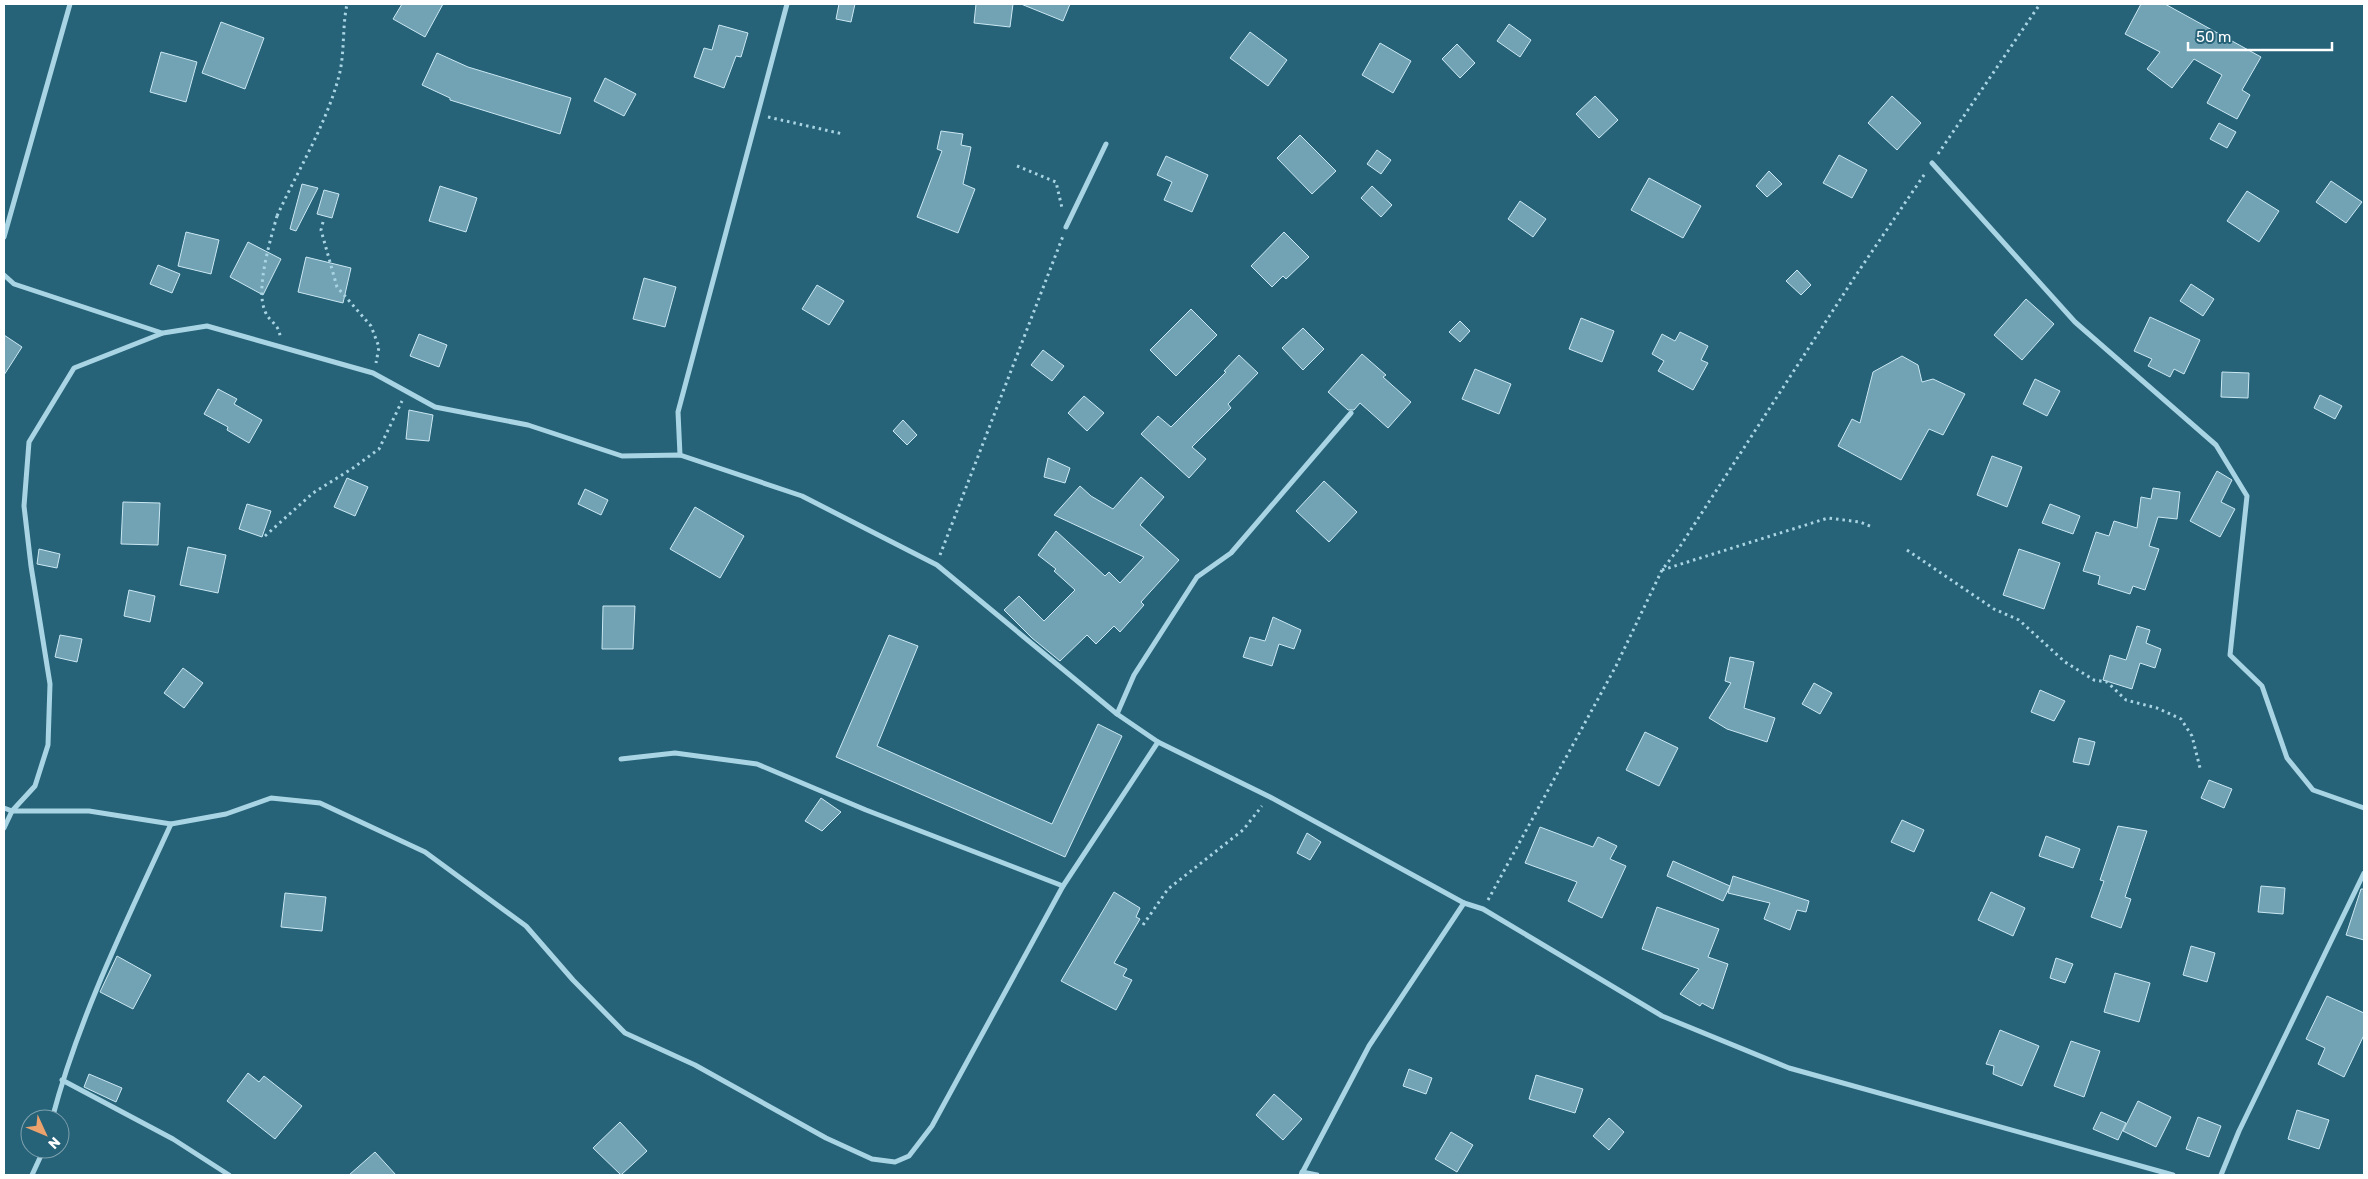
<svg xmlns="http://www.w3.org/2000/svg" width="2368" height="1179" viewBox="0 0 2368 1179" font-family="Rubik,sans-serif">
	<rect width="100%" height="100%" fill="#266278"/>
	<g fill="#72a3b4" stroke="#cae8f3">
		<polygon points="402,4 443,4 425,37 393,19"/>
		<polygon points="839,4 855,4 851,22 836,19"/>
		<polygon points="976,4 1013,4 1010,27 974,23"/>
		<polygon points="1021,4 1070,4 1063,21"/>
		<polygon points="2141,4 2165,4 2261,57 2242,90 2250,95 2237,119 2207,103 2222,75 2194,59 2172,88 2147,69 2160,52 2125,34"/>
		<polygon points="221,22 264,38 245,89 202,73"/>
		<polygon points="1509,24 1531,40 1520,57 1497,41"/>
		<polygon points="719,25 748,33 741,57 736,56 724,88 694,77 704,48 712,50"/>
		<polygon points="1250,32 1287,60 1268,86 1230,58"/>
		<polygon points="1380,43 1411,61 1393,93 1362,75"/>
		<polygon points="1457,44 1475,63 1460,78 1442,59"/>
		<polygon points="161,52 197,62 186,102 150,92"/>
		<polygon points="437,53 468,67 571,98 560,134 450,100 450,98 422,85"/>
		<polygon points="605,78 636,94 624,116 594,101"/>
		<polygon points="1595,96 1618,120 1599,138 1576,114"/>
		<polygon points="1892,96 1921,123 1897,150 1868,123"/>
		<polygon points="2219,123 2236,132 2227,148 2210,139"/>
		<polygon points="941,131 963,134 961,145 971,147 963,184 975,189 958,233 917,217 942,151 937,149"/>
		<polygon points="1300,135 1336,171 1312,194 1277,158"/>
		<polygon points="1377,150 1391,160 1381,174 1367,164"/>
		<polygon points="1839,155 1867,170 1852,198 1823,183"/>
		<polygon points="1166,156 1208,175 1192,212 1164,200 1172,182 1157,175"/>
		<polygon points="1769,171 1782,184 1767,197 1756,186"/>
		<polygon points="1649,178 1701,206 1683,238 1631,210"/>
		<polygon points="2331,181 2362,202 2346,223 2316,202"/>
		<polygon points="302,184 318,188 296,231 290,229"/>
		<polygon points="440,186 477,198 466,232 429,221"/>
		<polygon points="1372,186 1392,205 1381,217 1361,198"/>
		<polygon points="324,190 339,194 332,218 317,214"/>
		<polygon points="2247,191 2279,211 2259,242 2227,221"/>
		<polygon points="1520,201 1546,219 1533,237 1508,219"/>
		<polygon points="186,232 219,240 211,274 178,266"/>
		<polygon points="1284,232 1309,257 1286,279 1283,276 1272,287 1251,266"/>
		<polygon points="248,242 281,259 263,295 230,277"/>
		<polygon points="306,257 351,268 343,303 298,292"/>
		<polygon points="158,265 180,274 172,293 150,284"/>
		<polygon points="1797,270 1811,285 1801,295 1786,281"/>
		<polygon points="644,278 676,287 665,327 633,319"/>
		<polygon points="2191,284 2214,299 2203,316 2180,301"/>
		<polygon points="817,285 844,301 829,325 802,309"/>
		<polygon points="2026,299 2054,324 2022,360 1994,335"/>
		<polygon points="1191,309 1217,335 1176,376 1150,350"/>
		<polygon points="2150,317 2200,340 2184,374 2174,369 2170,377 2148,366 2152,359 2134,351"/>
		<polygon points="1581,318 1614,331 1602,362 1569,349"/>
		<polygon points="1460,321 1470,331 1460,342 1449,332"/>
		<polygon points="1303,328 1324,349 1303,370 1282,348"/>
		<polygon points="1680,332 1708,346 1701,360 1708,363 1693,390 1658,371 1664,361 1652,354 1662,334 1675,341"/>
		<polygon points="419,334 447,345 439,367 410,356"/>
		<polygon points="4,335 22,347 4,375"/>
		<polygon points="1043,350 1064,366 1052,381 1031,365"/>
		<polygon points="1362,354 1386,375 1383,377 1411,402 1388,428 1360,403 1354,410 1348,410 1328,392"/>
		<polygon points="1239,355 1258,373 1228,404 1231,408 1192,447 1206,459 1189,478 1141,434 1158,416 1171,427 1226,372 1224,371"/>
		<polygon points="1902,356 1918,365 1922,382 1933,379 1965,394 1943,435 1929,429 1901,480 1838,446 1852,419 1860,423 1873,372"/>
		<polygon points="1475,369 1511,384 1499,414 1462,399"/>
		<polygon points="2222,372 2249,373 2248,398 2221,397"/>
		<polygon points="2035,379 2060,391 2047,416 2023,404"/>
		<polygon points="218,389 237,399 234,404 262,420 249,443 227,430 228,427 204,414"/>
		<polygon points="2320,395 2342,406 2335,419 2314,408"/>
		<polygon points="1084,396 1104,413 1087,431 1068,413"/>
		<polygon points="409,410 433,415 429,441 406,439"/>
		<polygon points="903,420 917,435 907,445 893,431"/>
		<polygon points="1992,456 2022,467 2007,507 1977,495"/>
		<polygon points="1048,458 1070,468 1065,483 1044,477"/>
		<polygon points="2217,471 2232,480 2221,502 2235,509 2220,537 2190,521"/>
		<polygon points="1141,477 1164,497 1140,525 1179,560 1141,602 1144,605 1120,632 1114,626 1096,644 1087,635 1060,661 1032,638 1004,610 1019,596 1044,621 1075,590 1054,571 1056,569 1038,555 1056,531 1105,576 1109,572 1120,583 1144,557 1054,515 1080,486 1091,496 1113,509"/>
		<polygon points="347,478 368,487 355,516 334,507"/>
		<polygon points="1324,481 1357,512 1329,542 1296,511"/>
		<polygon points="2153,488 2180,492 2177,519 2158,517 2149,546 2159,549 2145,590 2133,586 2130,594 2098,584 2100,576 2083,571 2096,532 2109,536 2114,521 2137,528 2141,497 2151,499"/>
		<polygon points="585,489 608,500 601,515 578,504"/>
		<polygon points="123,502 160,503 158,545 121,544"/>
		<polygon points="247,504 271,511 262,537 239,529"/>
		<polygon points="2050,504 2080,516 2073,534 2042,523"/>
		<polygon points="695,507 744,536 720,578 670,549"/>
		<polygon points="188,547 226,555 218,593 180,585"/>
		<polygon points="39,549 60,554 57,568 37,564"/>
		<polygon points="2019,549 2060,563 2044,609 2003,595"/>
		<polygon points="129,590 155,596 150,622 124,616"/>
		<polygon points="603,606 635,606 633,649 602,649"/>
		<polygon points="1273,617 1301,630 1294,649 1279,644 1272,666 1243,657 1250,637 1265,641"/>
		<polygon points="2137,626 2150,630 2146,643 2161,649 2155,668 2140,663 2132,689 2103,680 2110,655 2126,660"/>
		<polygon points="60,635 82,639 77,662 55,657"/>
		<polygon points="889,635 918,646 877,746 1052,824 1098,724 1122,736 1065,857 836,757"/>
		<polygon points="1730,657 1754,662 1744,708 1775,718 1767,742 1727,729 1709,718 1731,683 1725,681"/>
		<polygon points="183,668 203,683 184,708 164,693"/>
		<polygon points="1814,683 1832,693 1820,714 1802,704"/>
		<polygon points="2040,690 2065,701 2054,721 2031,712"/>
		<polygon points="1645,732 1678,748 1659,786 1626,770"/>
		<polygon points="2079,738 2095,742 2089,765 2073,762"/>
		<polygon points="2209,780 2232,789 2224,808 2201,798"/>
		<polygon points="821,798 841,812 822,831 805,821"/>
		<polygon points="1902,820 1924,830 1914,852 1891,842"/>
		<polygon points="2118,826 2147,831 2125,897 2131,899 2121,928 2091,917 2104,881 2100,880"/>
		<polygon points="1540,827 1593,847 1598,837 1617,846 1610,859 1626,866 1602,918 1568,901 1577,882 1525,863"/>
		<polygon points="1307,833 1321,842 1310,860 1297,853"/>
		<polygon points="2046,836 2080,849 2073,868 2039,856"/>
		<polygon points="1673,861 1730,886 1733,876 1809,901 1806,912 1797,910 1790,930 1764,919 1770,903 1728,893 1730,886 1723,901 1667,876"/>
		<polygon points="2261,886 2285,888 2283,914 2258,912"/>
		<polygon points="2361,889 2364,889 2364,940 2346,935"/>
		<polygon points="1114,892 1140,908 1136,917 1140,919 1114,963 1127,969 1123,976 1132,980 1116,1010 1061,981"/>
		<polygon points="1991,892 2025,908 2013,936 1978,920"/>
		<polygon points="285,893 326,897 322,931 281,927"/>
		<polygon points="1657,907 1719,929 1708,957 1728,964 1713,1009 1702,1003 1700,1006 1680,994 1699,969 1642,949"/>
		<polygon points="2191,946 2215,953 2207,982 2183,975"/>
		<polygon points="117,956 151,975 133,1009 100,992"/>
		<polygon points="2056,958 2073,964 2065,983 2050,978"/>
		<polygon points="2115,973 2150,983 2139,1022 2104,1012"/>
		<polygon points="2327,996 2364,1013 2364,1035 2344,1077 2318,1064 2325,1048 2306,1039"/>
		<polygon points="2000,1030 2039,1046 2022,1086 1993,1074 1994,1066 1986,1064"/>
		<polygon points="2071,1041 2100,1051 2084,1097 2054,1086"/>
		<polygon points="1409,1069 1432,1078 1426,1094 1403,1086"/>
		<polygon points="248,1073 259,1082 264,1076 302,1106 275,1139 227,1101"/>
		<polygon points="89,1074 122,1088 116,1102 84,1087"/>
		<polygon points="1536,1075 1583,1089 1575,1113 1529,1099"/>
		<polygon points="1274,1094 1302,1119 1283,1140 1256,1115"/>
		<polygon points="2138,1101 2171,1117 2156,1147 2123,1131"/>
		<polygon points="2297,1110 2329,1120 2319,1149 2288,1139"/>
		<polygon points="2101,1112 2126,1123 2118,1140 2093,1129"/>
		<polygon points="2198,1117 2221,1126 2209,1157 2186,1149"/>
		<polygon points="1609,1118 1624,1132 1609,1150 1593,1136"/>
		<polygon points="620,1122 647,1151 621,1175 593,1148"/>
		<polygon points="1451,1132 1473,1145 1457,1172 1435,1159"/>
		<polygon points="375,1152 396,1175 349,1175"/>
	</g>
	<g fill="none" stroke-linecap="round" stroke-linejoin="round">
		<g stroke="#a8d4e3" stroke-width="3" stroke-dasharray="2.5 4" stroke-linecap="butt">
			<polyline points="768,117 843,134"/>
			<polyline points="1938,154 2040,4"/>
			<polyline points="1017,166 1056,182 1062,208"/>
			<path d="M277 216C298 170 326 125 339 76 345 52 342 28 347 4"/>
			<path d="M277 216C271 238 255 289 265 311 269 322 279 324 280 336"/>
			<polyline points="323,222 321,230 337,287 371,326 379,347 376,363"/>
			<polyline points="265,536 313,493 353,468 379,449 402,401"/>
			<polyline points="1907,550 1994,609 2019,620 2065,662 2094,680 2107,682 2126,700 2157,708 2181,719 2192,736 2200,768"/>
			<polyline points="940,555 1063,236"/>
			<polyline points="1662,570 1828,518 1860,522 1872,527"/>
			<polyline points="1488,900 1616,666 1662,570 1679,548 1856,275 1926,172"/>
			<polyline points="1143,925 1168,889 1243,830 1262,806"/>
		</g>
		<g stroke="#a8d4e3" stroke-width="5">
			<polyline points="1932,163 2075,322 2216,445 2247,496 2230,655 2262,686 2287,758 2313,790 2364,808"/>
			<polyline points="1066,227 1106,144"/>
			<polyline points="4,237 70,4"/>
			<polyline points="4,275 14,284 162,333"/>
			<polyline points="680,455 678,412 787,4"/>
			<polyline points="1117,714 1134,675 1197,577 1231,553 1351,413"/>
			<polyline points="621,759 675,753 757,764 866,810 1063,886"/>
			<polyline points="4,808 12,811 89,811 171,824 226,814 271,798 320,803 425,852 526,926 573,980 625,1033 695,1065 826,1138 872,1159 895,1162 909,1156 932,1126 1063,886 1158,742"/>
			<polyline points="4,828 12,811 35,786 48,745 50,684 31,566 24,506 29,442 74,368 163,333 207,326 373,373 435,407 528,425 622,456 680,455 802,496 937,565 1117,714 1158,742 1270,797 1464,903 1483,909 1662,1016 1789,1068 2173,1175"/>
			<polyline points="62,1080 173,1139 229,1175"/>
			<path d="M52 1119C79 1016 127 920 171 824"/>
			<polyline points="1302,1172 1317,1175"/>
			<polyline points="32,1175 44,1149"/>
			<polyline points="1301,1175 1369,1046 1464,903"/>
			<polyline points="2221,1175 2239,1131 2364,873"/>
		</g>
	</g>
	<rect width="2368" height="1179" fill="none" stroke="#ffffff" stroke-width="10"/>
	<g transform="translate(45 1134) rotate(134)"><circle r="24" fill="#266278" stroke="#7da1ae"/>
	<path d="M0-4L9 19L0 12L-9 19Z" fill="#eba26d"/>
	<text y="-8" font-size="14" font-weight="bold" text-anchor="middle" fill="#ffffff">N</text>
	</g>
	<path d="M2188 42v8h144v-8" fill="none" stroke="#ffffff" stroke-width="2.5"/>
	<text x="2196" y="42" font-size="15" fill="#ffffff" stroke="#266278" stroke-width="4" paint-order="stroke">50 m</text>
</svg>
